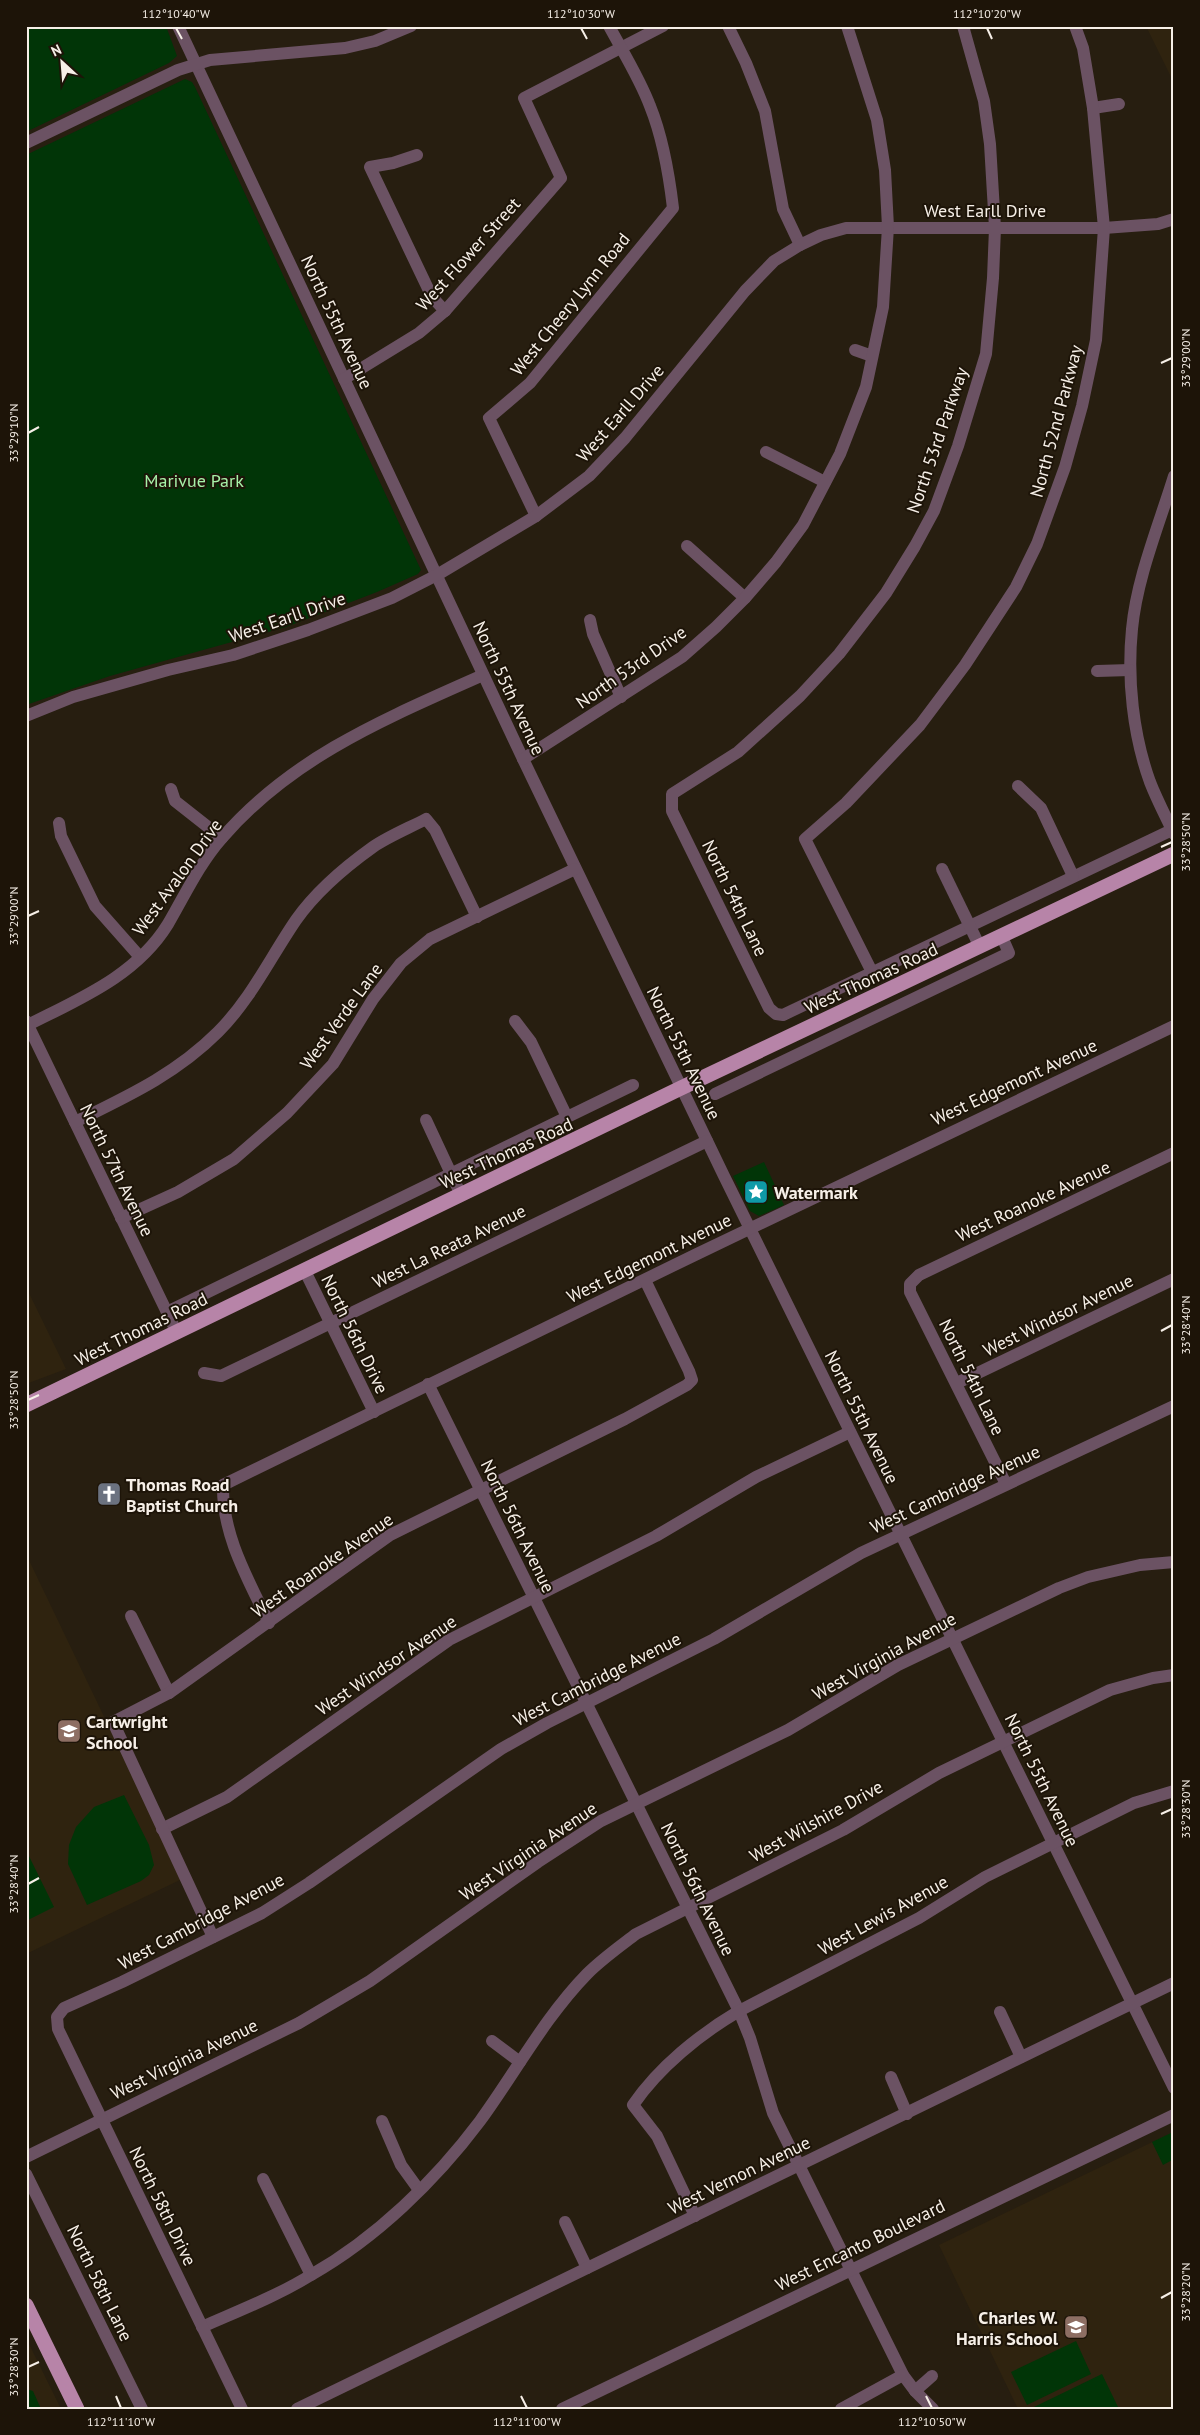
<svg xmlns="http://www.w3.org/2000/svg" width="1200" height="2435" viewBox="0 0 1200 2435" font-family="'PT Sans',sans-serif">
	<rect width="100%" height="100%" fill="#271e10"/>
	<g fill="#2f230f">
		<polygon points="1146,26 1174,26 1174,83"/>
		<polygon points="26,1287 66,1369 26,1384"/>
		<polygon points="26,1554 182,1879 26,1954"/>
		<polygon points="1171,2133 1174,2133 1174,2409 1018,2409 939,2245"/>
		<polygon points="26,2338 61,2409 26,2409"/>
	</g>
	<g fill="#013507">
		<polygon points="26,26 166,26 177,56 169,63 26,132"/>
		<polygon points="185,79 192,82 195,87 421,570 418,574 377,592 286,627 110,676 26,705 26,155"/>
		<polygon points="764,1162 784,1205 759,1216 750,1211 733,1176"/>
		<polygon points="124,1795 149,1845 154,1865 149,1875 141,1881 87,1905 68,1864 69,1845 76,1827 94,1807"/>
		<polygon points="26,1850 54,1907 26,1921"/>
		<polygon points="1171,2133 1174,2133 1174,2159 1163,2165 1152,2142"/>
		<polygon points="1076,2341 1091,2374 1027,2405 1011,2372"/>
		<polygon points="1102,2374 1119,2409 1035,2409 1034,2407"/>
		<polygon points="26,2389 33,2391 41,2409 26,2409"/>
	</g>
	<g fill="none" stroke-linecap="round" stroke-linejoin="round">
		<g stroke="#6b5263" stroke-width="12">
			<polyline points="178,26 523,759 724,1176 1174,2088"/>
			<polyline points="728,26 746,63 765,111 783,209 800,245"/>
			<polyline points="963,26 984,101 990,144 995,228 993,278 986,354 958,446 934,511 915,546 886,593 839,654 800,696 738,752 672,794 672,811 769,1008 776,1014 783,1015 1174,829"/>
			<polyline points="1093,108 1119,104"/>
			<polyline points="26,143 178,70 210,60 345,48 375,41 411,26"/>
			<polyline points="417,155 393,163 370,167 432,297 445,311"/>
			<polyline points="855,350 872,356"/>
			<polyline points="344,379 419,333 445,311 561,178 524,98 663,26"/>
			<polyline points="766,452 825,482"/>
			<path d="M1174 476C1159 525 1137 577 1132 629 1127 679 1133 735 1150 782 1157 800 1166 817 1174 834"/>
			<path d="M536 516 489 418 530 383 673 208C669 174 663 138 650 106 640 79 623 52 609 26"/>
			<polyline points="687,546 745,598"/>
			<polyline points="590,620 593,634 621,697"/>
			<polyline points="1097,671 1130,670"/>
			<polyline points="26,716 73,697 168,670 233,655 308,630 392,598 437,575 536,516 589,476 625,438 745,291 774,261 800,245 821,235 846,228 1104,228 1158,224 1174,219"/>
			<polyline points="523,759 682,657 716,627 745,598 776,562 803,525 840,454 866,387 883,307 888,227 885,170 877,120 847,26"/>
			<polyline points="1018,786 1041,808 1073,876"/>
			<polyline points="171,789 175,801 222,838"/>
			<polyline points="59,823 61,836 95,906 140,957"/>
			<polyline points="942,869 980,947"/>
			<polyline points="872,972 805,839 846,803 920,725 965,665 1016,587 1037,544 1065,467 1082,406 1096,340 1104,228 1093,108 1083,48 1075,26"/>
			<polyline points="26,1021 177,1333"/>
			<polyline points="515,1021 531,1042 567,1117"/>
			<path d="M28 1025C79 999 136 976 168 924 185 895 199 864 222 838 293 756 387 718 483 675"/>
			<polyline points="715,1094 1009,953 1002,937"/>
			<polyline points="426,1120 461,1195"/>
			<path d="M75 1122C128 1096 176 1074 218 1032 251 999 270 958 296 920 315 893 345 867 373 847 389 836 409 828 426 819L435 830 477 917"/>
			<polyline points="121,1218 178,1192 234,1159 287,1113 333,1064 373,999 401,963 430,939 575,869"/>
			<polyline points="305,1271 374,1412"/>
			<polyline points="167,1312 633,1085"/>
			<polyline points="204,1373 221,1376 707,1141"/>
			<polyline points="957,1383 1174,1279"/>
			<polyline points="428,1384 739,2011 750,2038 773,2113 903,2375 915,2391 933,2409"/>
			<polyline points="1006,1484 910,1292 910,1284 919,1275 1174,1153"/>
			<polyline points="131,1616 169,1693"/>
			<path d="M269 1623C248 1579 222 1535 223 1485L697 1254 1174 1026"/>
			<polyline points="162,1829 227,1797 449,1640 656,1536 756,1477 850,1432"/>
			<polyline points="213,1937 113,1722 169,1693 390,1535 625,1419 687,1385 692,1380 689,1371 645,1280"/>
			<polyline points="1000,2012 1021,2057"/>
			<polyline points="492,2041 520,2062"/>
			<polyline points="891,2077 907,2114"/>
			<polyline points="382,2121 401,2165 419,2190"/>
			<polyline points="26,2157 299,2023 370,1981 538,1862 601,1821 788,1730 898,1665 1059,1588 1088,1577 1140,1565 1174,1562"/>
			<polyline points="26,2174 142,2409"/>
			<polyline points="263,2179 311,2275"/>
			<path d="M695 2216 657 2136 633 2105C659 2067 700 2034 739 2011L919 1918 985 1877 1134 1803 1174 1791"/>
			<polyline points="565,2222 587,2268"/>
			<path d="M202 2327C238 2311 277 2296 311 2275 376 2238 435 2181 480 2121 515 2073 545 2017 587 1974 602 1959 619 1947 636 1934L843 1830 939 1773 1110 1690 1153 1678 1174 1675"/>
			<polyline points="915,2391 932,2376"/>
			<polyline points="242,2409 58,2029 57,2017 64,2008 122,1982 262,1913 309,1883 501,1749 547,1723 714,1639 861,1553 1174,1406"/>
			<polyline points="297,2409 1174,1983"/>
			<polyline points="562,2409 1174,2115"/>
			<polyline points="841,2409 903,2375"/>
		</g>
		<g stroke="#b784a8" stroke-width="15">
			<polyline points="26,1405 681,1088 1174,854"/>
			<polyline points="26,2305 77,2409"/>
		</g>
	</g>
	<path fill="none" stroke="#f6efe7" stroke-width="2" d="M176 28 182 39M581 28 587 39M987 28 992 39M1161 363 1172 358M28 433 39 427M1161 847 1172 842M28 916 39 911M1161 1331 1172 1325M28 1400 39 1395M1161 1814 1172 1809M28 1884 39 1878M1161 2298 1172 2292M28 2367 39 2362M116 2396 121 2408M521 2396 527 2408M926 2396 932 2408"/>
	<defs>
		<symbol id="sight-square" viewBox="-11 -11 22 22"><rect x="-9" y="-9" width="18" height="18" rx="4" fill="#0f9aa8" stroke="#1d1408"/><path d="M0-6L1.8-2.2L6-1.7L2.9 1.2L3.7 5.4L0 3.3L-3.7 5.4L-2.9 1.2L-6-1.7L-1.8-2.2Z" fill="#fff"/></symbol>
		<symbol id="church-square" viewBox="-11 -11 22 22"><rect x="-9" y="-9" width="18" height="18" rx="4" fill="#6b7280" stroke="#1d1408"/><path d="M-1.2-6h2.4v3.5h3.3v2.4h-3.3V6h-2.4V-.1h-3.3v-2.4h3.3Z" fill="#fff"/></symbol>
		<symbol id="school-square" viewBox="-11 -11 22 22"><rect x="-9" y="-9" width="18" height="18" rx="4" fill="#8d6e63" stroke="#1d1408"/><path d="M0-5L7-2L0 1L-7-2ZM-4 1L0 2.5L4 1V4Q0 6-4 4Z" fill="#fff"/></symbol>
	</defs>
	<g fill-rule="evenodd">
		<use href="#sight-square" x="742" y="1178" width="28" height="28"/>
		<use href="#church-square" x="95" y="1480" width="28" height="28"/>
		<use href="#school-square" x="55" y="1717" width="28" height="28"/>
		<use href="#school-square" x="1062" y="2313" width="28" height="28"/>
	</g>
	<g text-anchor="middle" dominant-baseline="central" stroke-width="4" stroke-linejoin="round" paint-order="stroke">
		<g font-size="18" fill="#f6efe7" stroke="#1d1408">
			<text x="985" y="210">West Earll Drive</text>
			<text transform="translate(468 254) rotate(-48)">West Flower Street</text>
			<text transform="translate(570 304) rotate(-51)">West Cheery Lynn Road</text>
			<text transform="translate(337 322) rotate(65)">North 55th Avenue</text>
			<text transform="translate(620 413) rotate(-49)">West Earll Drive</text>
			<text transform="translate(1056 421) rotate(-75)">North 52nd Parkway</text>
			<text transform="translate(937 440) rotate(-71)">North 53rd Parkway</text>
			<text transform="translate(287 617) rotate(-19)">West Earll Drive</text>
			<text transform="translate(631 667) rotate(-35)">North 53rd Drive</text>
			<text transform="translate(509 688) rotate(65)">North 55th Avenue</text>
			<text transform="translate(177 877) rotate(-54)">West Avalon Drive</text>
			<text transform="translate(735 898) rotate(64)">North 54th Lane</text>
			<text transform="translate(871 978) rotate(-25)">West Thomas Road</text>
			<text transform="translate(341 1016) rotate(-54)">West Verde Lane</text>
			<text transform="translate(684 1053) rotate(64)">North 55th Avenue</text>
			<text transform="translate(1014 1082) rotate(-25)">West Edgemont Avenue</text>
			<text transform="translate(506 1153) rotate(-25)">West Thomas Road</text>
			<text transform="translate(117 1170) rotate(64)">North 57th Avenue</text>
			<text transform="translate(1033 1201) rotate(-25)">West Roanoke Avenue</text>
			<text transform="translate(449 1246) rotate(-26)">West La Reata Avenue</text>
			<text transform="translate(649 1258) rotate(-26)">West Edgemont Avenue</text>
			<text transform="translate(1058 1315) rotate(-26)">West Windsor Avenue</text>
			<text transform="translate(141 1329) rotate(-26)">West Thomas Road</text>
			<text transform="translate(355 1334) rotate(64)">North 56th Drive</text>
			<text transform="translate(972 1377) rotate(64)">North 54th Lane</text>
			<text transform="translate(862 1417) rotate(64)">North 55th Avenue</text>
			<text transform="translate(955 1489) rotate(-25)">West Cambridge Avenue</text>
			<text transform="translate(518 1526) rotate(64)">North 56th Avenue</text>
			<text transform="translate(322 1565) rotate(-35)">West Roanoke Avenue</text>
			<text transform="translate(884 1656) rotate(-29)">West Virginia Avenue</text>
			<text transform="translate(386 1665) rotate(-34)">West Windsor Avenue</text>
			<text transform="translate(597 1679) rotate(-27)">West Cambridge Avenue</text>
			<text transform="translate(1042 1780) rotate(64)">North 55th Avenue</text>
			<text transform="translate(816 1821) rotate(-29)">West Wilshire Drive</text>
			<text transform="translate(528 1851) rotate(-34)">West Virginia Avenue</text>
			<text transform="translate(698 1889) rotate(64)">North 56th Avenue</text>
			<text transform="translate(883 1915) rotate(-29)">West Lewis Avenue</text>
			<text transform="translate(201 1921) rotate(-28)">West Cambridge Avenue</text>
			<text transform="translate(184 2059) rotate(-26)">West Virginia Avenue</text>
			<text transform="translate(739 2175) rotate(-26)">West Vernon Avenue</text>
			<text transform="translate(163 2206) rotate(64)">North 58th Drive</text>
			<text transform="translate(860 2245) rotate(-26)">West Encanto Boulevard</text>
			<text transform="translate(100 2283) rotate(64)">North 58th Lane</text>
		</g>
		<g font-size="18" fill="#a7f1a8" stroke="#1d1408">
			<text x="194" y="480">Marivue Park</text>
		</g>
		<g font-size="18" font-weight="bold" fill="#f6efe7" stroke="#1d1408" text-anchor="start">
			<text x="774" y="1192">Watermark</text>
			<text x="126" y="1484">Thomas Road<tspan x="126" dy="21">Baptist Church</tspan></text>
			<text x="86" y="1721">Cartwright<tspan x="86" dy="21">School</tspan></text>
			<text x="1058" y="2317" text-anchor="end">Charles W.<tspan x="1058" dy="21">Harris School</tspan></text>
		</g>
	</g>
	<rect width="1200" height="2435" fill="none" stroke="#1d1408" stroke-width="55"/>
	<g transform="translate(62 62) rotate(334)" stroke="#1d1408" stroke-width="4" paint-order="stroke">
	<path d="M0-4L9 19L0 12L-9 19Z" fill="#f6efe7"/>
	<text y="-8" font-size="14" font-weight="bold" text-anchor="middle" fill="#f6efe7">N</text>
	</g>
	<rect x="28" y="28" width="1144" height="2380" fill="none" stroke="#f6efe7" stroke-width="2"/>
	<g font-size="12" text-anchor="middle" fill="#f6efe7">
		<text x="176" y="18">112°10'40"W</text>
		<text x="581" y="18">112°10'30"W</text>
		<text x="987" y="18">112°10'20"W</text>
		<text transform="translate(1186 358) rotate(-90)" y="4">33°29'00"N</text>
		<text transform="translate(14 433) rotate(-90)" y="4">33°29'10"N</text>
		<text transform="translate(1186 842) rotate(-90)" y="4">33°28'50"N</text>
		<text transform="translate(14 916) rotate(-90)" y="4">33°29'00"N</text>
		<text transform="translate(1186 1325) rotate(-90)" y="4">33°28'40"N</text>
		<text transform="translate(14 1400) rotate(-90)" y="4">33°28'50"N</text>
		<text transform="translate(1186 1809) rotate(-90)" y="4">33°28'30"N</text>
		<text transform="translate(14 1884) rotate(-90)" y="4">33°28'40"N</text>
		<text transform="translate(1186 2292) rotate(-90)" y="4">33°28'20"N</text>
		<text transform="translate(14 2367) rotate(-90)" y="4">33°28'30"N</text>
		<text x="121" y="2426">112°11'10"W</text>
		<text x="527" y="2426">112°11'00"W</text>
		<text x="932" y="2426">112°10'50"W</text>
	</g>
</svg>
